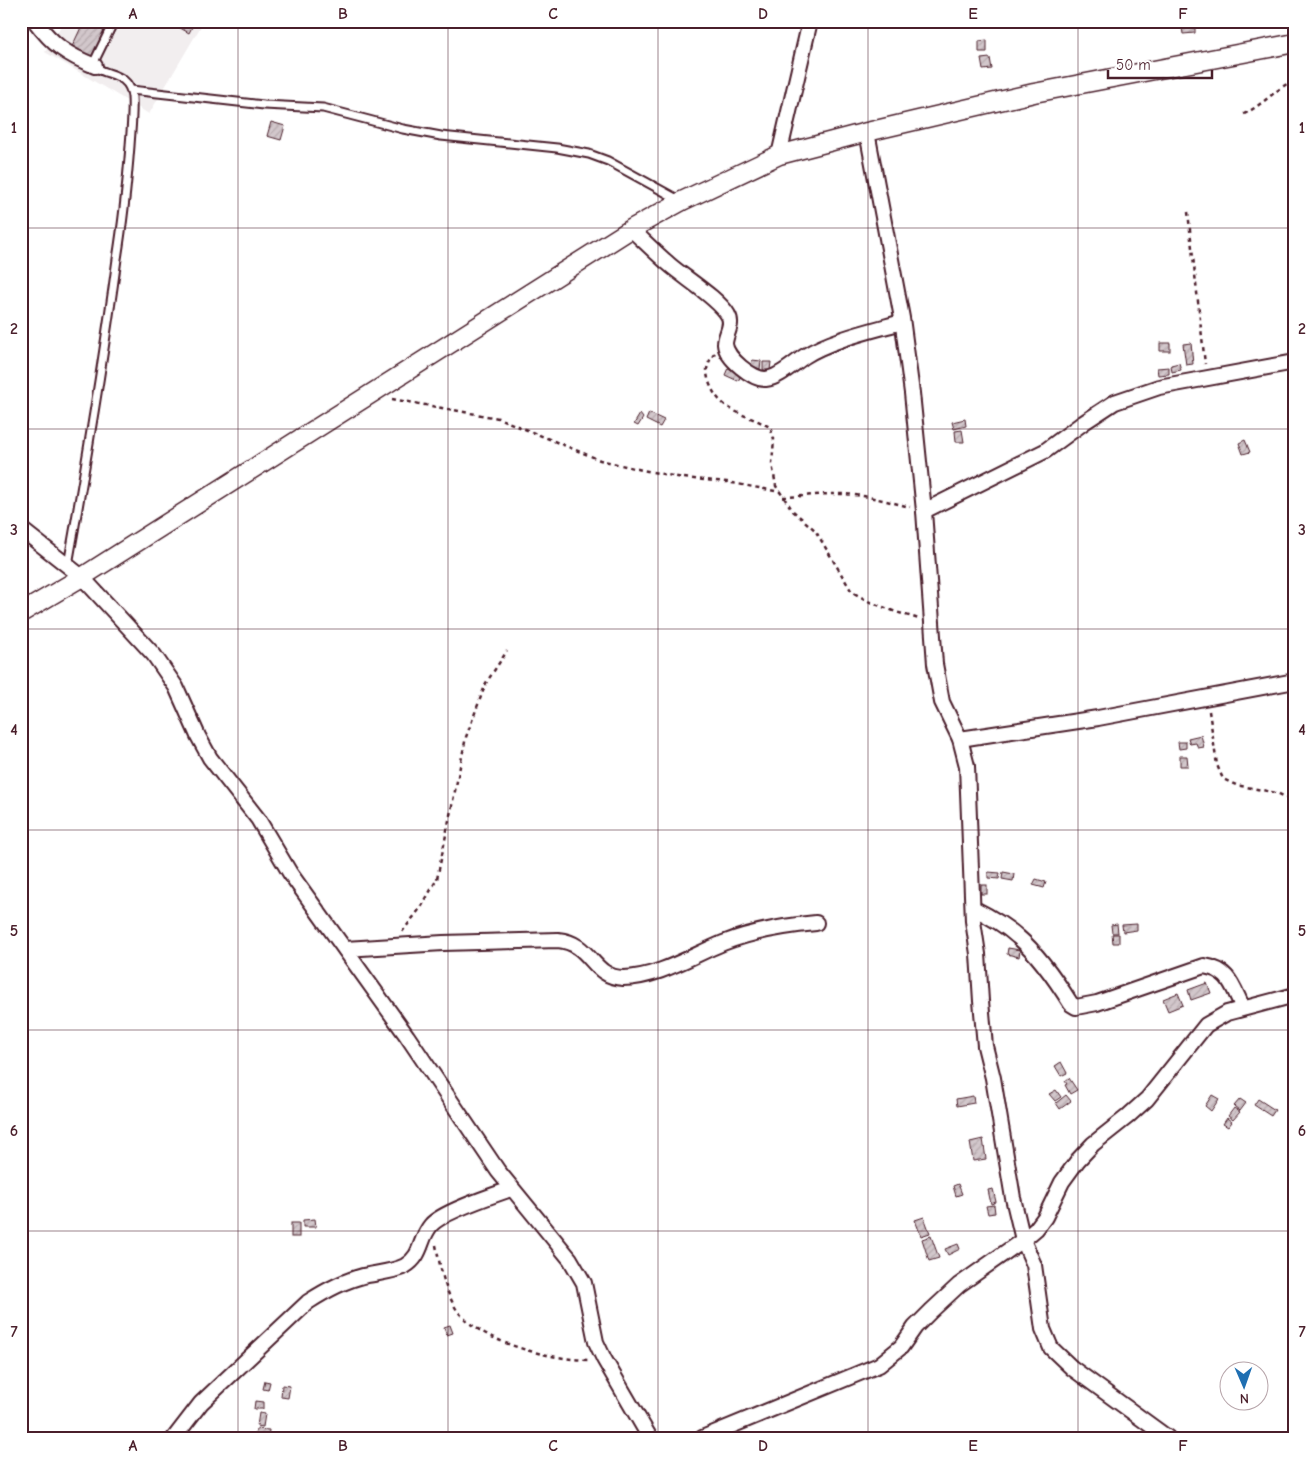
<svg xmlns="http://www.w3.org/2000/svg" width="1316" height="1459" viewBox="0 0 1316 1459" font-family="'Comic Neue',sans-serif">
	<defs>
		<pattern id="building-hatch" width="6" height="6" patternUnits="userSpaceOnUse" patternTransform="scale(1.25)"><rect width="6" height="6" fill="#d2c7cb"/><path d="M-1 1l2-2M0 6l6-6M5 7l2-2" fill="none" stroke="#b6aaae"/></pattern>
	</defs>
	<rect width="100%" height="100%" fill="#fff"/>
	<filter id="ink" filterUnits="userSpaceOnUse"><feTurbulence type="fractalNoise" baseFrequency=".02" numOctaves="2"/><feDisplacementMap in="SourceGraphic" scale="10" xChannelSelector="R" yChannelSelector="G"/><feConvolveMatrix kernelMatrix="1 2 1 2 8 2 1 2 1" color-interpolation-filters="sRGB"/></filter>
	<g filter="url(#ink)">
		<polygon fill="#f2eeef" points="64,21 204,21 149,114 45,52"/>
		<g fill="url(#building-hatch)" stroke="#4a1f2b">
			<polygon points="84,21 110,21 90,61 70,51"/>
			<polygon points="168,21 195,21 189,33"/>
			<polygon points="1182,28 1195,28 1195,33 1183,34"/>
			<polygon points="987,40 987,52 979,52 979,41"/>
			<polygon points="990,58 992,69 983,70 981,59"/>
			<polygon points="271,122 285,126 281,140 267,136"/>
			<rect x="1160" y="343" width="10" height="8"/>
			<polygon points="1191,343 1193,364 1186,365 1183,344"/>
			<polygon points="752,360 761,361 760,369 751,367"/>
			<polygon points="763,362 771,362 770,370 763,370"/>
			<polygon points="1179,363 1181,370 1172,372 1171,365"/>
			<polygon points="1169,367 1169,374 1158,375 1157,368"/>
			<polygon points="728,368 742,374 738,381 725,375"/>
			<polygon points="649,413 664,420 660,427 646,420"/>
			<polygon points="640,414 643,418 638,426 634,424"/>
			<polygon points="965,419 966,426 954,429 952,422"/>
			<polygon points="962,430 964,442 956,442 955,431"/>
			<polygon points="1245,440 1250,452 1243,454 1239,443"/>
			<polygon points="1201,735 1204,747 1198,748 1196,743 1190,744 1188,738"/>
			<polygon points="1178,742 1186,742 1186,748 1179,749"/>
			<polygon points="1180,756 1187,756 1188,766 1180,766"/>
			<polygon points="988,872 1000,873 999,879 988,878"/>
			<polygon points="1003,872 1014,874 1013,881 1002,879"/>
			<polygon points="1036,879 1046,882 1044,888 1033,885"/>
			<rect x="981" y="885" width="6" height="9"/>
			<polygon points="1117,924 1118,933 1112,933 1111,925"/>
			<polygon points="1137,924 1137,930 1123,932 1122,925"/>
			<polygon points="1112,934 1119,934 1119,943 1113,943"/>
			<polygon points="1008,948 1020,950 1019,957 1007,954"/>
			<polygon points="1207,983 1211,993 1191,1000 1188,990"/>
			<polygon points="1178,993 1183,1005 1168,1011 1163,999"/>
			<polygon points="1061,1062 1067,1073 1061,1076 1055,1066"/>
			<polygon points="1069,1078 1077,1090 1070,1094 1065,1085 1067,1084 1065,1081"/>
			<polygon points="1056,1090 1061,1097 1055,1101 1049,1094"/>
			<polygon points="1066,1095 1071,1101 1060,1109 1056,1103"/>
			<polygon points="1212,1095 1219,1099 1211,1111 1205,1106"/>
			<polygon points="973,1096 974,1103 957,1106 956,1099"/>
			<polygon points="1240,1099 1246,1103 1240,1111 1234,1106"/>
			<polygon points="1258,1099 1275,1110 1271,1116 1254,1105"/>
			<polygon points="1234,1108 1240,1112 1233,1120 1228,1116"/>
			<polygon points="1227,1118 1232,1122 1228,1127 1223,1124"/>
			<polygon points="983,1139 986,1159 973,1161 970,1142"/>
			<polygon points="958,1184 962,1194 956,1196 953,1186"/>
			<polygon points="993,1189 996,1202 991,1204 988,1190"/>
			<polygon points="994,1205 995,1213 988,1214 986,1206"/>
			<polygon points="924,1217 930,1233 921,1236 915,1220"/>
			<polygon points="315,1219 316,1227 303,1227 303,1220"/>
			<rect x="291" y="1223" width="8" height="14"/>
			<polygon points="931,1236 939,1258 929,1261 922,1239"/>
			<polygon points="958,1244 960,1249 948,1255 945,1249"/>
			<polygon points="450,1325 453,1333 447,1335 444,1327"/>
			<polygon points="265,1381 270,1382 268,1390 263,1389"/>
			<polygon points="282,1385 290,1386 288,1398 281,1397"/>
			<polygon points="255,1401 263,1402 263,1409 254,1409"/>
			<polygon points="259,1413 265,1414 263,1427 257,1426"/>
			<polygon points="256,1429 269,1430 268,1438 255,1438"/>
		</g>
		<g fill="none" stroke-linecap="round" stroke-linejoin="round">
			<defs>
				<g id="service">
					<polyline points="131,90 264,105 323,108 403,129 441,136 557,148 589,154 608,161 681,201"/>
					<path d="M68 565C86 464 103 362 117 259 123 222 127 184 130 146 131 130 133 113 132 97 129 68 97 78 94 62L114 21"/>
				</g>
				<g id="minor">
					<path d="M35 21C53 45 67 55 95 66"/>
					<polyline points="867,132 902,318 912,393 924,511 935,664 942,702 960,739 967,766 973,921 978,954 981,1001 985,1046 993,1078 1013,1198 1023,1240 1034,1265 1043,1329 1051,1348 1072,1368 1168,1438"/>
					<polyline points="779,155 810,21"/>
					<path d="M631 229C644 241 657 254 670 265 685 278 719 299 728 315 734 325 725 334 725 344 726 358 753 380 766 379 779 378 794 363 805 356 830 340 874 330 902 322"/>
					<polyline points="924,511 1045,451 1083,423 1115,402 1159,387 1295,362"/>
					<polyline points="21,529 82,577 154,655 176,687 198,736 210,758 258,819 290,873 407,1036 498,1171 570,1259 584,1283 596,1342 604,1359 650,1438"/>
					<polyline points="960,739 1098,718 1295,681"/>
					<path d="M973 908C989 916 1005 925 1018 937 1037 953 1058 983 1071 1004L1076 1007 1097 1003 1204 966C1230 970 1232 986 1243 1008"/>
					<path d="M345 949 443 943 558 940C592 943 591 977 623 978 657 978 693 955 723 943 753 931 784 926 816 923"/>
					<path d="M174 1438 201 1403 308 1302C325 1291 343 1281 363 1276 376 1273 393 1272 405 1266 423 1255 419 1239 431 1225 442 1212 494 1195 511 1189"/>
					<polyline points="702,1438 879,1365 901,1347 915,1327 931,1311 959,1285 1023,1240 1036,1229 1045,1217 1062,1182 1078,1160 1093,1144 1127,1117 1147,1099 1206,1025 1227,1013 1295,995"/>
				</g>
				<polyline id="tertiary" points="21,613 82,577 631,229 682,201 779,155 867,132 1034,93 1295,43"/>
			</defs>
			<use href="#service" stroke="#4a1f2b" stroke-width="11"/>
			<use href="#minor" stroke="#4a1f2b" stroke-width="18"/>
			<use href="#tertiary" stroke="#4a1f2b" stroke-width="21"/>
			<g stroke="#4a1f2b" stroke-width="2.5" stroke-dasharray="4 4" stroke-linecap="butt">
				<path d="M1244 114C1263 105 1276 88 1295 80"/>
				<polyline points="1188,212 1205,364"/>
				<path d="M715 353C707 363 705 369 709 382 720 413 745 413 770 427L774 439 772 464 776 486 793 511 815 530 852 592 870 602 896 612 919 619"/>
				<polyline points="392,399 498,418 600,460 642,470 683,478 727,482 780,492"/>
				<path d="M783 497C800 497 817 494 834 494 860 493 886 501 910 507"/>
				<polyline points="1209,711 1217,765 1223,779 1236,785 1277,793 1295,802"/>
				<polyline points="402,932 422,906 437,879 466,737 486,683 507,651"/>
				<path d="M436 1245C440 1266 444 1288 455 1307 476 1342 551 1360 590 1360"/>
			</g>
			<use href="#service" stroke="#fff" stroke-width="7"/>
			<use href="#minor" stroke="#fff" stroke-width="14"/>
			<use href="#tertiary" stroke="#fff" stroke-width="18"/>
		</g>
	</g>
	<path fill="none" stroke="#4a1f2b" stroke-width="1" stroke-opacity="0.55" d="M238 21V1438M448 21V1438M658 21V1438M868 21V1438M1078 21V1438M21 228H1295M21 429H1295M21 629H1295M21 830H1295M21 1030H1295M21 1231H1295"/>
	<rect width="1316" height="1459" fill="none" stroke="#fff" stroke-width="55"/>
	<g transform="translate(1244 1386) rotate(178)"><circle r="24" fill="#ffffff" stroke="#b7a5aa"/>
	<path d="M0-4L9 19L0 12L-9 19Z" fill="#1f6fb2"/>
	<text y="-8" font-size="14" font-weight="bold" text-anchor="middle" fill="#4a1f2b">N</text>
	</g>
	<path d="M1108 70v8h104v-8" fill="none" stroke="#4a1f2b" stroke-width="2.5"/>
	<text x="1116" y="70" font-size="15" fill="#4a1f2b" stroke="#ffffff" stroke-width="4" paint-order="stroke">50 m</text>
	<rect x="28" y="28" width="1260" height="1404" fill="none" stroke="#4a1f2b" stroke-width="2"/>
	<g font-size="16" text-anchor="middle" font-weight="bold" fill="#4a1f2b">
		<text x="133" y="19">A</text>
		<text x="343" y="19">B</text>
		<text x="553" y="19">C</text>
		<text x="763" y="19">D</text>
		<text x="973" y="19">E</text>
		<text x="1183" y="19">F</text>
		<text x="14" y="133">1</text>
		<text x="1302" y="133">1</text>
		<text x="14" y="334">2</text>
		<text x="1302" y="334">2</text>
		<text x="14" y="535">3</text>
		<text x="1302" y="535">3</text>
		<text x="14" y="735">4</text>
		<text x="1302" y="735">4</text>
		<text x="14" y="936">5</text>
		<text x="1302" y="936">5</text>
		<text x="14" y="1136">6</text>
		<text x="1302" y="1136">6</text>
		<text x="14" y="1337">7</text>
		<text x="1302" y="1337">7</text>
		<text x="133" y="1451">A</text>
		<text x="343" y="1451">B</text>
		<text x="553" y="1451">C</text>
		<text x="763" y="1451">D</text>
		<text x="973" y="1451">E</text>
		<text x="1183" y="1451">F</text>
	</g>
</svg>
